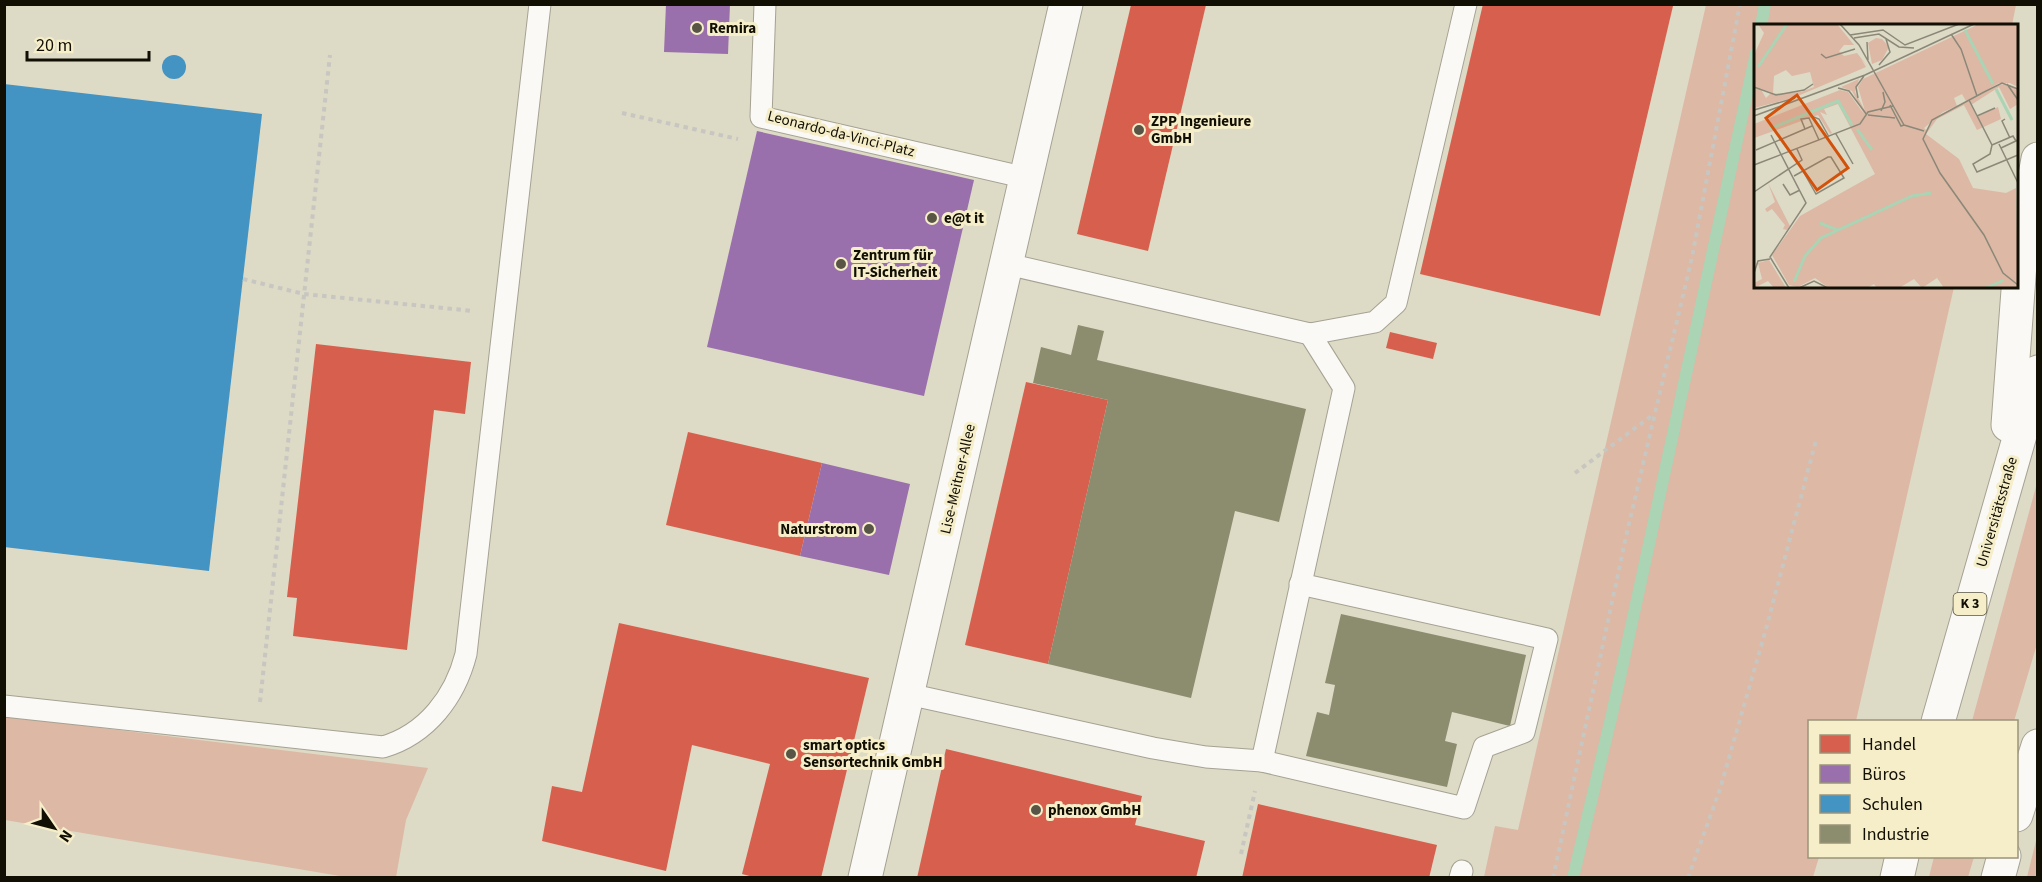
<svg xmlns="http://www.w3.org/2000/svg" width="2042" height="882" viewBox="0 0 2042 882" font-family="'Source Sans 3',sans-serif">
	<rect width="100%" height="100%" fill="#dddac6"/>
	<g fill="#dcb8a5">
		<polygon points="1706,5 2016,5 2012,25 1756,26 1756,286 1954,287 1856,721 1810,722 1810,856 1819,857 1813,877 1484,877 1495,826 1518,830"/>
		<polygon points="2037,483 2037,644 2014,721 1972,721"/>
		<polygon points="4,716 428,768 406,820 396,877 346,877 5,820"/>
		<polygon points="2037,837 2037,877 2027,877"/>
		<polygon points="1934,857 1934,856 1974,857 1968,877 1929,877"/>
	</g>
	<g fill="#d6604d">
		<polygon points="1483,4 1673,6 1600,316 1420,274"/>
		<polygon points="1131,5 1206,5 1148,251 1077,234"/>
		<polygon points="1390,332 1437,343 1433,359 1386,348"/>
		<polygon points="316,344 471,362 465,414 434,410 407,650 293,636 297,598 287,597"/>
		<polygon points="1026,382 1108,400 1048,664 965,645"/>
		<polygon points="688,432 822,463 800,556 666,525"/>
		<polygon points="619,623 869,678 821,878 757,878 742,874 770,764 692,745 666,871 542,841 552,786 582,792"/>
		<polygon points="946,749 1142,796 1135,825 1205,841 1196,878 917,878"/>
		<polygon points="1258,804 1437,845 1429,878 1242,878"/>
	</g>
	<g fill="#9970ab">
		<polygon points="666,4 730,4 728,54 664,52"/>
		<polygon points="757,131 974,180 924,396 707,347"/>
		<polygon points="822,463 910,484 889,575 800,556"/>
	</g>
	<g fill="#4393c3">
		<circle cx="174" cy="67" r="12"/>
		<polygon points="4,84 262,114 209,571 4,547"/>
	</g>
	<g fill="#8c8c6e">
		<polygon points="1078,325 1104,331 1097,360 1306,409 1279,522 1235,511 1191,698 1048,664 1108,400 1033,383 1041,347 1071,355"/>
		<polygon points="1341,614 1526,655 1510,726 1452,712 1445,741 1457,744 1447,787 1306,756 1317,712 1329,715 1335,685 1325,683"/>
	</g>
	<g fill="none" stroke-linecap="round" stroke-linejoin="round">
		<g stroke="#aad4b4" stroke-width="12">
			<polyline points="1761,26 1765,4"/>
			<polyline points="1573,878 1612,714 1756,53"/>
		</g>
		<defs>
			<g id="lane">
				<polyline points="765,4 761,117 1027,178"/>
				<polyline points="1007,264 1310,334 1375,322 1396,303 1466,4"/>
				<polyline points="908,694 1153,748 1206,757 1262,761 1464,808 1484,747 1524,732 1547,639 1300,584"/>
				<path d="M4 706 383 747C427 734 455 697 466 654L540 4"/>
				<polyline points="1262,761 1344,388 1310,334"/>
				<polyline points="1460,878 1462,871"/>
			</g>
			<polyline id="street" points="865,878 1066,4"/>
			<g id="highway">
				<polyline points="2008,425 2021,250 2038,159"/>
				<polyline points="1938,722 2038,372"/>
				<polyline points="2016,815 2038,746"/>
				<polyline points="1897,878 1902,856"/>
				<polyline points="1998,878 2004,856"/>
			</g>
		</defs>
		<use href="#lane" stroke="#a5a293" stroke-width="23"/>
		<use href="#street" stroke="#a5a293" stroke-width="35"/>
		<use href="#highway" stroke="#a5a293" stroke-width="35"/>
		<g stroke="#c8c6c1" stroke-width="4" stroke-dasharray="4.5 4.5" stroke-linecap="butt">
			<polyline points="622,113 738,139"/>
			<polyline points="243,279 304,294 473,311"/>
			<polyline points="1575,473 1654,414"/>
			<polyline points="260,702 330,55"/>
			<polyline points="1241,854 1255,791"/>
			<polyline points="1553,878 1627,532 1692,257 1740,4"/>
			<polyline points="1688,878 1720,789 1766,629 1816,440"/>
		</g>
		<use href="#lane" stroke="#faf9f6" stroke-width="21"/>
		<use href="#street" stroke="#faf9f6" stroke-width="33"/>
		<use href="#highway" stroke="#faf9f6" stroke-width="33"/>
	</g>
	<g fill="#585547" stroke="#f5eec9" stroke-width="2">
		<circle cx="697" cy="28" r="6"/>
		<circle cx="1139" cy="130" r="6"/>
		<circle cx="932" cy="218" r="6"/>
		<circle cx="841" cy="264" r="6"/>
		<circle cx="869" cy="529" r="6"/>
		<circle cx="791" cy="754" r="6"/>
		<circle cx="1036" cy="810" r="6"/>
	</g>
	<g text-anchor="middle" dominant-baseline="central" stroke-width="6" stroke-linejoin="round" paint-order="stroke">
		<rect fill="#f5eec9" stroke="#55513e" stroke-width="1.5" x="1953.5" y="593" width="33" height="22" rx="4.5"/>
		<g font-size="14" font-weight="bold" fill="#110e03">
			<text x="1970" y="604">K 3</text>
		</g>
		<g font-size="15" font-weight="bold" fill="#110e03" stroke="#f5eec9" text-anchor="start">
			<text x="709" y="28">Remira</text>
			<text x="1151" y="121">ZPP Ingenieure<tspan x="1151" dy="17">GmbH</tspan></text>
			<text x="944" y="218">e@t it</text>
			<text x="853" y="255">Zentrum für<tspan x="853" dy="17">IT-Sicherheit</tspan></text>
			<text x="857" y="529" text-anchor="end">Naturstrom</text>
			<text x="803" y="745">smart optics<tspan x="803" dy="17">Sensortechnik GmbH</tspan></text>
			<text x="1048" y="810">phenox GmbH</text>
		</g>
		<g font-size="15" fill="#110e03" stroke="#f5eec9">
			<text transform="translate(841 134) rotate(14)">Leonardo-da-Vinci-Platz</text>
			<text transform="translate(958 479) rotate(-77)">Lise-Meitner-Allee</text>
			<text transform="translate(1997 512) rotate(-74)">Universitätsstraße</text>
		</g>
	</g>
	<g transform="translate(1754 24)">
		<rect width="264" height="264" fill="#dddac6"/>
		<path d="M4 0H83L100 21H90L85 27 90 32 103 29 114 43 107 35 112 43 39 74 0 84V64H6L12 74 16 70 47 68 60 63 56 48 38 52 32 46 20 52 19 69 0 62V31L10 9ZM225 0H263L264 63 256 59H245L212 77 208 70 200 74 203 82 189 88 170 104 172 106 179 96 188 90 244 61 254 60 264 65V80L256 85 245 63 217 81 223 93 244 83 247 95 223 106 210 81 183 95 172 110 205 135 219 164 252 169 262 164 264 264H190L183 254 168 264 160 255 145 264H123L120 260 113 264H75L61 254 44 263 35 261 18 231 46 192 121 150 84 80 70 85 73 91 66 88 78 109 76 110 64 91 0 114V100L86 66 94 68 110 90 98 67 87 63 105 55 101 68 111 87 104 63 109 55ZM122 14 128 15 135 23 128 36 118 40 114 19ZM14 159 36 202 33 206 29 205 31 201 18 185 13 188 11 185 21 178ZM15 236 31 262 33 264H20L14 257 0 264V259L8 255 4 239Z" fill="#dcb8a5"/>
		<path fill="none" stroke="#aad4b4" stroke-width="3" d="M211 6 239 60M4 43 33 0M242 65 258 96M15 105 84 77 98 101M103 105 118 126M66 199 83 206M40 258 51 232 67 214 158 172 177 169M232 264 250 256"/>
		<path fill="none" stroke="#8b8878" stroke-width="1.5" d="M86 0 105 21 150 101M197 10 207 25 223 72M96 11 129 6 151 21 205 0M100 14 125 10 145 23 160 24M113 18 114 36M67 30 72 34 101 25M125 41 136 28 132 15M253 60 264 76M0 63 22 71 50 66 59 60M84 64 95 67 113 91M264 65 248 59 230 68 178 96 169 115 186 149 230 211 249 249 264 261M104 74 102 63 110 52M215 76 238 121 259 112 262 117M136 81 147 102 150 101M0 86 41 74M127 87 131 78 129 68M114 91 141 94M0 92 111 51 220 0M57 92 65 95 75 113M223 92 241 84M251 95 248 97 256 114M150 101 170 107M51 105 47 95 55 94 65 116M82 110 99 140M17 111 52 179 16 233 35 264M245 120 264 159M238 121 236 130 219 140 223 148 264 131M247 124 264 116M2 126 58 102M0 141 106 100 114 88 139 82M40 152 74 133H77L90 154 62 170 49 147M29 160 36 171 46 166M0 168 48 136 43 125M0 249 4 237 16 235M45 264 60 257 74 264"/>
		<path fill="#d2520b" fill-opacity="0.15" stroke="#d2520b" stroke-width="3" d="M43 71 94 144 63 166 12 94Z"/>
		<rect width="264" height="264" fill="none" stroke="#110e03" stroke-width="3"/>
	</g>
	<rect width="2042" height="882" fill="none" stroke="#110e03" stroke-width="12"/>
	<rect x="1808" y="720" width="210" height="138" fill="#f5eec9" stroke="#9a947a" stroke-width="1.5"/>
	<rect x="1820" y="735" width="30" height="18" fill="#d6604d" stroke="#9a947a" stroke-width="1.5"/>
	<text x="1862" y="750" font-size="18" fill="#110e03">Handel</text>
	<rect x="1820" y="765" width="30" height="18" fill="#9970ab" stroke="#9a947a" stroke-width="1.5"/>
	<text x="1862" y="780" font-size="18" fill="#110e03">Büros</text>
	<rect x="1820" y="795" width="30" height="18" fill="#4393c3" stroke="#9a947a" stroke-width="1.5"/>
	<text x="1862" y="810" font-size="18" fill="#110e03">Schulen</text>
	<rect x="1820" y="825" width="30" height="18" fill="#8c8c6e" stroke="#9a947a" stroke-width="1.5"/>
	<text x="1862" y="840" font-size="18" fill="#110e03">Industrie</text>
	<g transform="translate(54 828) rotate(125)" stroke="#f5eec9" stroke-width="4.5" paint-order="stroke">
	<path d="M0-4.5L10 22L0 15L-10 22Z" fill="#110e03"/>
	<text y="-9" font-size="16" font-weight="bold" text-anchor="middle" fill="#110e03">N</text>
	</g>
	<path d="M27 51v9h122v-9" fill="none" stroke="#110e03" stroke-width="3"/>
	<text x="36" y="51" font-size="18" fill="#110e03" stroke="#f5eec9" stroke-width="4.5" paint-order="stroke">20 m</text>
</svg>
